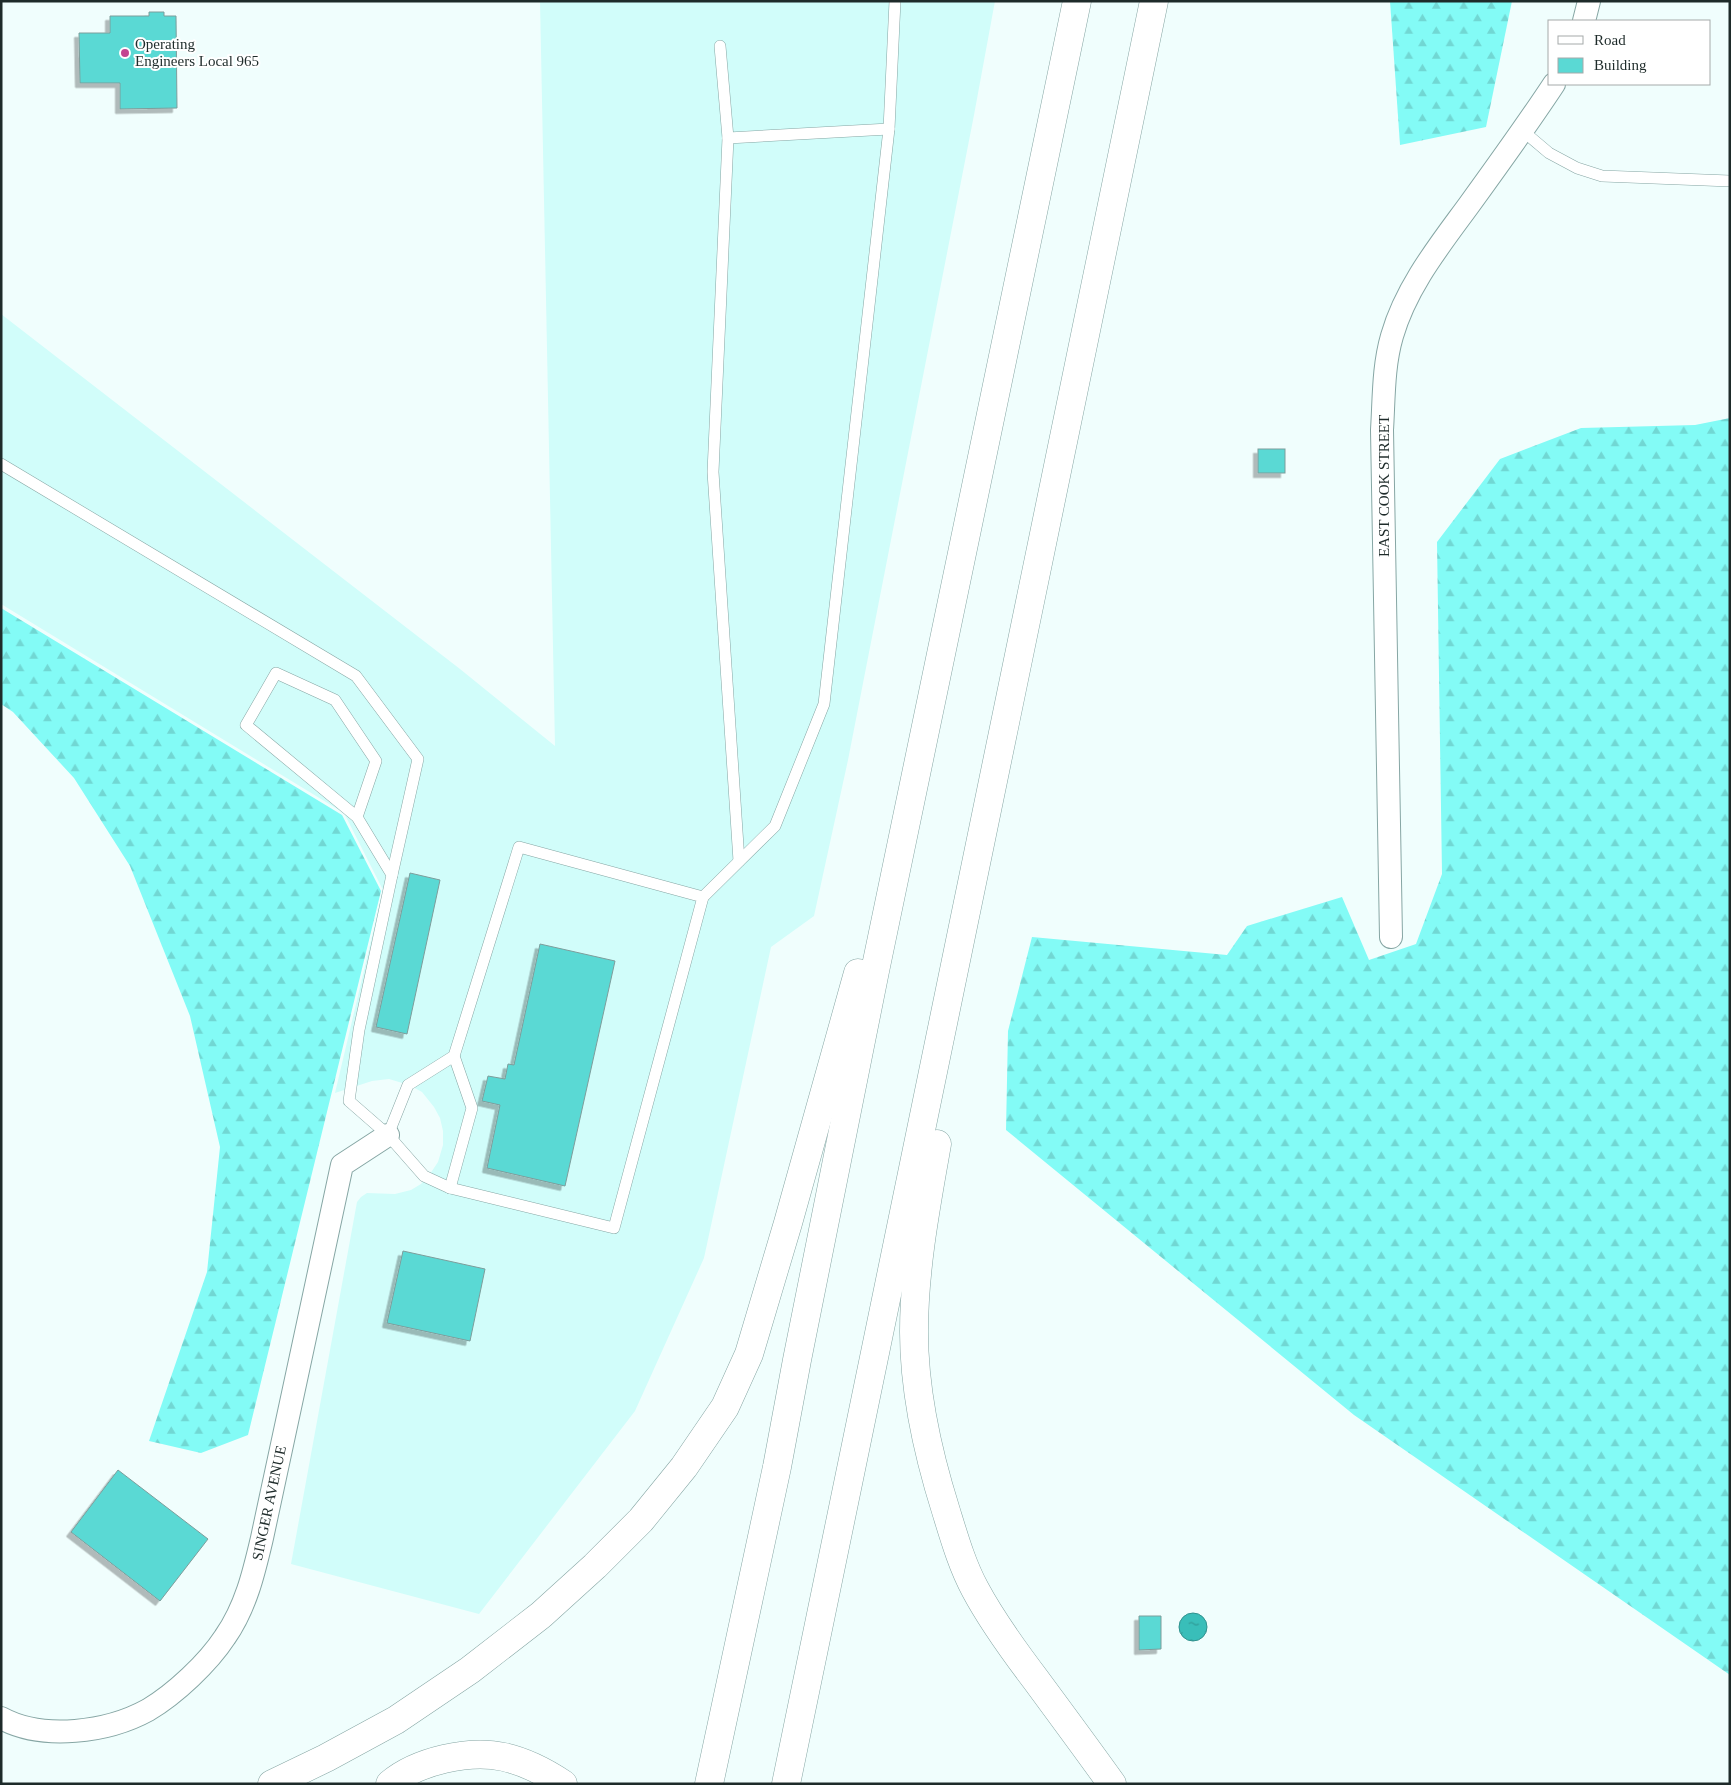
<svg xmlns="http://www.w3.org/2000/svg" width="1731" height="1785" viewBox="0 0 1731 1785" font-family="Georgia,serif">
	<defs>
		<pattern id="forest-firs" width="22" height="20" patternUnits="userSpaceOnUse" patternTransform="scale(1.25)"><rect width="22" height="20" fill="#83fbf6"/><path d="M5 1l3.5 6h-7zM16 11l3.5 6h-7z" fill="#71d7d3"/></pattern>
		<pattern id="water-ripples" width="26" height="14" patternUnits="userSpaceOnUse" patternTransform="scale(1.25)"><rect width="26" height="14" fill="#39beb9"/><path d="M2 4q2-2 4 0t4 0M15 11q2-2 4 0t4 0" fill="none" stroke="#2f9b97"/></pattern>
		<filter id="shadow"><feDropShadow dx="-4.5" dy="4.5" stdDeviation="0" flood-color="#0004"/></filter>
	</defs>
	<rect width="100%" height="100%" fill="#f0fefd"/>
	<polygon fill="#d1fdfa" points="540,1 995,1 974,115 848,760 814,916 771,947 704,1258 635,1411 479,1614 291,1564 357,1202 361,1197 367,1193 395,1194 411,1190 421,1184 430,1174 438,1162 443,1145 443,1131 440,1118 434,1107 422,1092 409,1085 389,1079 372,1081 335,1093 383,890 344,813 1,604 1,314 460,669 555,746"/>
	<g fill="url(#forest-firs)">
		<polygon points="1390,1 1512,1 1486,127 1400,145"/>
		<polygon points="1730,418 1730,1675 1354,1415 1006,1130 1008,1031 1032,937 1227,955 1247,926 1342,897 1369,960 1416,944 1442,874 1437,542 1500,459 1581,428 1695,425"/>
		<polygon points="1,608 342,815 381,891 248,1435 201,1453 149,1441 207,1272 220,1147 190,1016 130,866 74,778 13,712 1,704"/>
	</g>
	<circle fill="url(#water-ripples)" stroke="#31928e" cx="1193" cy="1627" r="14"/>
	<g fill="#5ad9d4" stroke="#7d9d9b" filter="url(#shadow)">
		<polygon points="149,12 164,12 164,16 176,16 177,108 120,109 120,83 80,83 79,33 110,33 110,16 149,16"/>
		<rect x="1258" y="449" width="27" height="24"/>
		<polygon points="410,873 440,880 407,1034 376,1027"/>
		<polygon points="540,944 615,961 565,1186 487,1168 500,1105 482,1101 488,1076 505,1079 508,1064 514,1065"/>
		<polygon points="403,1251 485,1269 470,1341 387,1323"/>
		<polygon points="118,1470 208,1539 160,1601 71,1532"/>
		<polygon points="1139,1616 1161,1616 1161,1649 1139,1650"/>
	</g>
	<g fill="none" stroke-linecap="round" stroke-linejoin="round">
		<defs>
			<g id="lane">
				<polyline points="720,46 728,138"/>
				<polyline points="1523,131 1549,153 1577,168 1602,176 1730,181"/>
				<polyline points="1,464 356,676 418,759 392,875"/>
				<polyline points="357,817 376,761 335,700 276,673 246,725 357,817 392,875 359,1030 349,1101 388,1135 424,1176 450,1188 614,1228 703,897 519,847 454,1056 408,1085 388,1135"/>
				<polyline points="739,861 713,472 728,138 889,129"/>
				<polyline points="703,897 775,826 824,704 889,129 895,1"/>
				<polyline points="450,1188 472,1108 454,1056"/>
			</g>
			<g id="street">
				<polyline points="1584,21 1589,1"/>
				<path d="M1391 937 1382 430C1384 399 1383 367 1392 336 1406 287 1439 246 1469 205 1498 165 1527 125 1554 84"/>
				<path d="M1 1718C43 1741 108 1732 148 1710 175 1694 208 1663 225 1637 246 1607 254 1572 262 1538L342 1165 388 1135"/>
			</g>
			<g id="highway">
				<path d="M937 1144C926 1206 914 1269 914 1332 914 1392 928 1454 946 1511 954 1537 962 1565 975 1589 992 1621 1014 1651 1036 1680 1061 1714 1087 1749 1112 1784"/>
				<polyline points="272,1784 326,1758 396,1720 470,1670 541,1615 595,1566 641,1520 684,1467 725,1407 749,1354 788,1223 858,973"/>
				<path d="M390 1784C417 1761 470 1749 504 1757 526 1762 545 1772 563 1784"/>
				<polyline points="709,1784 777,1467 797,1360 875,971 1077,1"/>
				<polyline points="786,1784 1154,1"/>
			</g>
		</defs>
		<use href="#lane" stroke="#86a6a4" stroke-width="12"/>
		<use href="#street" stroke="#86a6a4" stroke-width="24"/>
		<use href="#highway" stroke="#86a6a4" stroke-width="29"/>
		<use href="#lane" stroke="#fff" stroke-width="11"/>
		<use href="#street" stroke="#fff" stroke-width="22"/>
		<use href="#highway" stroke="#fff" stroke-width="28"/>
	</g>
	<circle fill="#c34490" stroke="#fff" stroke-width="2" cx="125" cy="53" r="5"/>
	<g text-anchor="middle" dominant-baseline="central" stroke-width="4" stroke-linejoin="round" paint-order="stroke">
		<g font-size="15" fill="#1e2b2a" stroke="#fff" text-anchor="start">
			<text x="135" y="44">Operating<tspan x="135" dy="17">Engineers Local 965</tspan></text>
		</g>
		<g font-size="15" fill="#1e2b2a" stroke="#fff">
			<text transform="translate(1384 486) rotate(-90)">EAST COOK STREET</text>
			<text transform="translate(269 1503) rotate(-78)">SINGER AVENUE</text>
		</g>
	</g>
	<rect width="1731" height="1785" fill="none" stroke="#1e2b2a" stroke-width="5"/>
	<rect x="1548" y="20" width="162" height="65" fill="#ffffff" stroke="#a5aaaa"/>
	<rect x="1558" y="36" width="25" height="8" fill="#ffffff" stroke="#a5aaaa"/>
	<text x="1594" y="45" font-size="15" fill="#1e2b2a">Road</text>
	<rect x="1558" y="58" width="25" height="15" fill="#5ad9d4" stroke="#a5aaaa"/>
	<text x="1594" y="70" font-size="15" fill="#1e2b2a">Building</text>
</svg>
